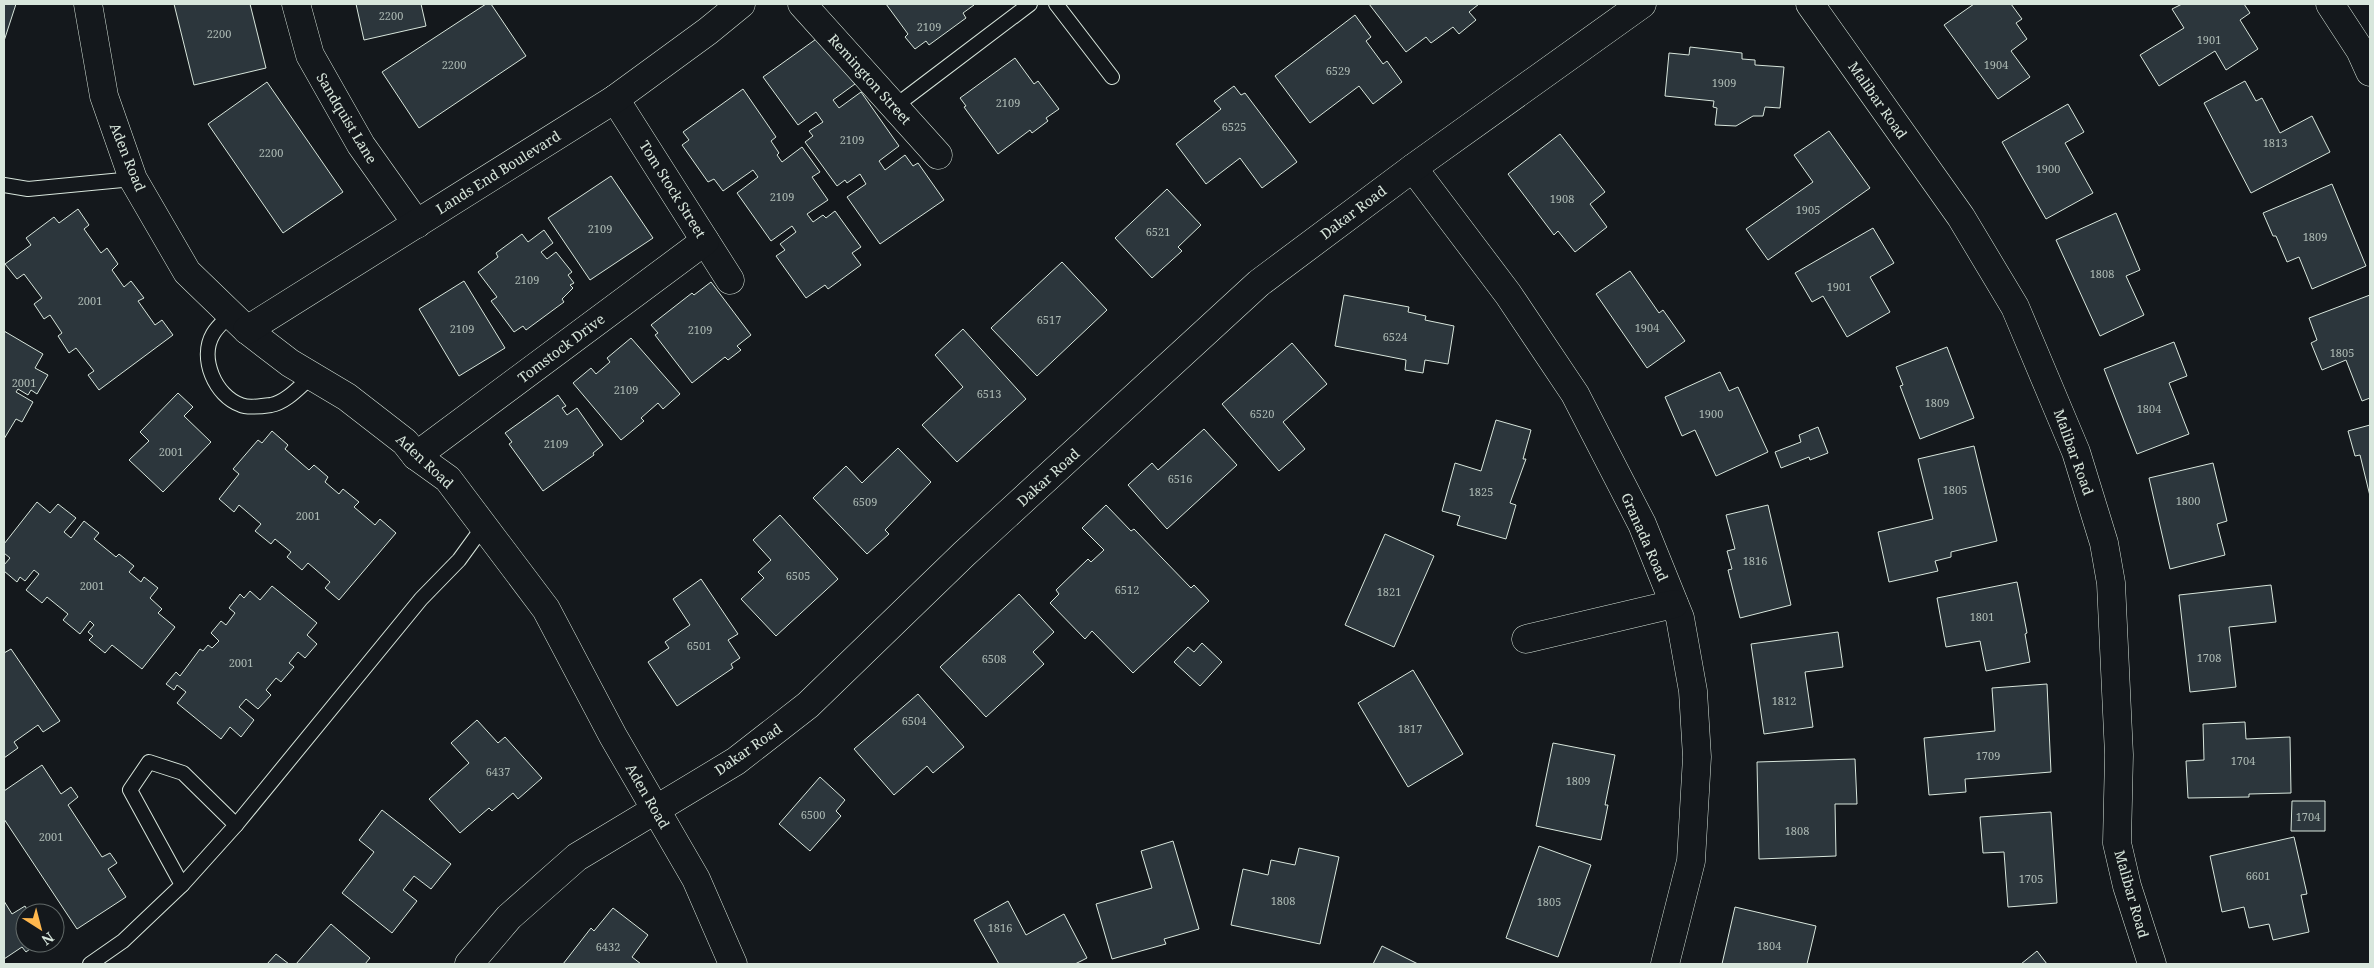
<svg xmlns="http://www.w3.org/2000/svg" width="2374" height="968" viewBox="0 0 2374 968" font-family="'Noto Serif',serif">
	<rect width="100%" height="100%" fill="#14181c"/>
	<g fill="#2c363c" stroke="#d8e6dc">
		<polygon points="4,4 16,4 4,41"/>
		<polygon points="174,4 250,4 266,68 194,85"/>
		<polygon points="356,4 421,4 426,26 364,40"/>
		<polygon points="486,4 491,4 526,56 419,128 382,72"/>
		<polygon points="886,4 973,4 974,5 963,13 966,18 929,45 926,41 915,49 905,37 908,34"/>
		<polygon points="1369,4 1479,4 1469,12 1476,20 1459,34 1453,27 1431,43 1426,37 1406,52"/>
		<polygon points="1974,4 2011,4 2022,19 2016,23 2027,39 2011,51 2030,77 1998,99 1944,25"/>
		<polygon points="2182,4 2244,4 2250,13 2240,20 2258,49 2226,70 2215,51 2159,86 2140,55 2184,28 2172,9"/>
		<polygon points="1355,15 1371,37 1366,41 1383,64 1387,61 1402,82 1373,104 1359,86 1310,123 1275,76"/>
		<polygon points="819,37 855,84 833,100 839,108 861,92 899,146 879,161 885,170 905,155 913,166 918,163 944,200 880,244 847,197 866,184 860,174 847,183 845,180 837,186 805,142 813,136 809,131 823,122 816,112 798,125 763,77"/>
		<polygon points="1690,47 1742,53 1742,59 1755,60 1755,65 1784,67 1780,108 1765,107 1763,116 1753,116 1736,126 1715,125 1717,108 1713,107 1714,101 1665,96 1669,53 1689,55"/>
		<polygon points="1015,58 1034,84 1038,81 1059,109 1046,118 1048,121 1032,133 1030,130 998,154 964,107 966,106 960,98"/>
		<polygon points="2245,81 2256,101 2262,98 2280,133 2312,116 2330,152 2251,193 2204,103"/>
		<polygon points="267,82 343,192 283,233 208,124"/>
		<polygon points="1234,86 1241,95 1245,93 1297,162 1262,188 1240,158 1206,184 1176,144 1221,109 1214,101"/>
		<polygon points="743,89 776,137 771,141 779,153 777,155 782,162 802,147 820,172 812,177 828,200 807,214 813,222 823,215 826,218 835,211 861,247 852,253 861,265 828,289 825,285 806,298 776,256 785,250 780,244 796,232 792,226 771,241 737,193 758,177 753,170 723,191 714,179 708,182 682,145 689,140 683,132"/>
		<polygon points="2068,104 2084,132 2065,143 2093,193 2046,219 2002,142"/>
		<polygon points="1829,131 1870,188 1768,260 1746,229 1813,182 1794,155"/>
		<polygon points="1560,134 1605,192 1590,204 1607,227 1575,252 1558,231 1554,235 1508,174"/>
		<polygon points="611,176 653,238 590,280 548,218"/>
		<polygon points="2332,184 2366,266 2312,289 2299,257 2287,262 2276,236 2273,236 2263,213"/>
		<polygon points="1167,189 1201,225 1178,247 1182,251 1152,278 1115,238"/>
		<polygon points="78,209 89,225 84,229 101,253 107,248 118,264 112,270 124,287 131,281 144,298 138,301 155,325 162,320 173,335 99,390 88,375 94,371 76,348 69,353 58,336 62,333 50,315 44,319 34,304 42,298 24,274 17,279 5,264 31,245 26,238 54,217 59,223"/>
		<polygon points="2116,213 2140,270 2126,276 2144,315 2100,336 2056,240"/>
		<polygon points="1873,228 1894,263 1870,277 1890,312 1847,337 1823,296 1812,302 1795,273"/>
		<polygon points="544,230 553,243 541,252 547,259 556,252 572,272 568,275 574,283 570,285 573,288 562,299 564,302 526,330 523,326 514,332 491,301 497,297 478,272 498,257 496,253 522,234 528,242"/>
		<polygon points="1062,262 1107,310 1037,376 991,328"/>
		<polygon points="1630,271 1659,313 1663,310 1685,341 1647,368 1596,294"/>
		<polygon points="464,281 505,348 459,376 419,309"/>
		<polygon points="711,282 751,335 737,346 741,350 728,360 725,357 692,383 655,335 658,333 651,325 692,293 694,295"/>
		<polygon points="1344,295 1409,307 1408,312 1426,316 1425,320 1454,326 1448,364 1425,360 1423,373 1405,370 1406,360 1335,346"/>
		<polygon points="2370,295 2370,398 2362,401 2346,360 2322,370 2311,343 2317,340 2309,318"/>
		<polygon points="963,329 1026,399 957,462 922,425 963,387 935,355"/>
		<polygon points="4,331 43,354 35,368 48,375 37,394 31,390 28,395 18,389 16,392 33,402 22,422 16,419 4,439"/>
		<polygon points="631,338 680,394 663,409 658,403 641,418 644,421 621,440 573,383 591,368 596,374 610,362 607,358"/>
		<polygon points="2174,342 2187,376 2169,383 2189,434 2137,454 2104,369"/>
		<polygon points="1292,343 1327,384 1283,422 1305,449 1279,471 1222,404"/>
		<polygon points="1947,347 1974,418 1920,439 1900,386 1903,385 1896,367"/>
		<polygon points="1720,372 1729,391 1738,387 1768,452 1716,476 1695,430 1682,436 1665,397"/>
		<polygon points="178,393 193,407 184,416 211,442 163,492 129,460 149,441 140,432"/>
		<polygon points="558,395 566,406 562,408 567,415 577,408 603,445 593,453 594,455 543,491 509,444 512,442 505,433"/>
		<polygon points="1496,420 1531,430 1523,459 1526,459 1510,503 1516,505 1506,539 1457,525 1460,516 1442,511 1455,463 1481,471"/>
		<polygon points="2370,425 2370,496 2360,455 2355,456 2348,431"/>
		<polygon points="1818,427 1828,453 1810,460 1809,457 1781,468 1775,452 1801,442 1799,435"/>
		<polygon points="1204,429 1237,465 1167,529 1128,485 1152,463 1158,470"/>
		<polygon points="272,431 288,445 285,449 309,470 314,465 328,477 325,482 339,494 343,489 359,502 354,507 375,525 380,519 396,533 339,600 325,588 330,582 308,563 302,570 287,557 291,552 275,539 271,544 255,531 261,524 239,505 234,512 219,499 239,474 233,469 258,440 262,443"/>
		<polygon points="1974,446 1997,541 1951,552 1951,557 1935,561 1938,571 1889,582 1878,532 1933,519 1918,459"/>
		<polygon points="898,448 931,482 885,530 889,534 867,554 813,498 846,466 862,483"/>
		<polygon points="2213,463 2227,521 2217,524 2225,555 2170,569 2149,478"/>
		<polygon points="37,502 50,513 58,504 76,518 64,532 71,538 84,521 99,533 94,539 116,557 119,554 134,566 129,572 141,582 144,577 158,588 150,598 162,609 158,613 175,627 142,669 112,645 105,653 89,640 93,636 88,632 94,625 90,621 80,634 63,620 68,614 47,597 42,603 26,590 39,574 34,570 25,581 20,577 17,582 4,571 4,565 10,558 4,553 4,544"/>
		<polygon points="1106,505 1131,531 1134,529 1191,588 1194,585 1209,601 1133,673 1092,631 1085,639 1050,603 1059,594 1056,590 1088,559 1091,562 1104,550 1082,528"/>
		<polygon points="1768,505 1791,605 1740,618 1728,570 1732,569 1727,551 1735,549 1726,515"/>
		<polygon points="780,515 838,579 776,636 741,599 764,578 758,572 771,560 753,540"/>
		<polygon points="1385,534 1434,556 1394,647 1345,625"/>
		<polygon points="701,579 738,634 728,640 740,658 731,664 733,668 677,706 648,662 669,648 665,642 690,625 673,599"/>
		<polygon points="2017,582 2027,633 2025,634 2030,662 1986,671 1980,641 1946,647 1937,598"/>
		<polygon points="2271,585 2276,622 2229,627 2236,687 2190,692 2179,595"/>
		<polygon points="272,586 317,623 307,635 317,644 305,658 298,652 289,663 294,667 281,682 276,678 266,690 271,695 258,709 246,699 239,707 254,720 241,737 230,727 221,739 177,703 186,692 177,685 174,690 166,684 176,672 180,676 200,649 203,651 208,645 212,648 219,641 211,633 221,621 226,625 235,613 229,608 240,594 244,598 250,591 260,600"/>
		<polygon points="1019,594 1054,632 1033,652 1044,664 986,717 940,667"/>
		<polygon points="1838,632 1843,667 1805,672 1813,727 1764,734 1751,644"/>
		<polygon points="1202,643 1222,662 1200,686 1174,662 1188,647 1194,652"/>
		<polygon points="11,649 60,721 43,732 38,725 14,742 18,748 4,758 4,653"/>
		<polygon points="1413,670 1463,754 1408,787 1358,703"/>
		<polygon points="2047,684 2051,772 1965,779 1966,792 1929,795 1924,738 1995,731 1992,688"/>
		<polygon points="918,694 964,747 933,773 927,766 894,795 854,749"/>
		<polygon points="477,720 498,743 505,737 542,778 518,799 513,793 492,811 489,808 460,833 429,799 469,763 451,743"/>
		<polygon points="2245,722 2246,739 2290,737 2291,793 2249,794 2249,797 2188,798 2186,761 2204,760 2203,724"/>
		<polygon points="1553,743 1615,755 1605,805 1608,805 1601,840 1536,826"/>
		<polygon points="1855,759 1857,804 1835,804 1836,856 1759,859 1757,762"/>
		<polygon points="42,765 61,794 71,787 78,797 68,805 102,857 110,853 117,863 108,869 126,897 77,929 4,819 4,791"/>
		<polygon points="820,777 845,800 836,811 841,816 810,851 779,824"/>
		<polygon points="2292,801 2325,801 2325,831 2291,831"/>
		<polygon points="382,810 451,864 431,889 414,876 403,890 417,901 392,933 342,893 374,852 359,840"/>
		<polygon points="2051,812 2057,903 2008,907 2004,852 1983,853 1980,817"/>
		<polygon points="2294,837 2307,894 2301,895 2309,932 2273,940 2269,924 2249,928 2244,907 2222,912 2210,856"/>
		<polygon points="1173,841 1199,929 1164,939 1166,944 1112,959 1096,904 1152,888 1141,851"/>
		<polygon points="1539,846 1591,865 1558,957 1506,938"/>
		<polygon points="1299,848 1339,857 1320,944 1231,925 1243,869 1268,875 1271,860 1295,865"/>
		<polygon points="4,901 12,914 25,906 29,913 25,913 25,943 38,943 26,952 22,947 4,959"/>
		<polygon points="1008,901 1026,935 1064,914 1087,958 1075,964 999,964 974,920"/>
		<polygon points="1735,907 1816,926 1807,964 1722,964"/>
		<polygon points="613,908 648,935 632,957 641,964 563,964 591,928 594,931"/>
		<polygon points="331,924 370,958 365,964 296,964"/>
		<polygon points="1382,946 1418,964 1373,964"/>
		<polygon points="2037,951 2047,964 2021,964"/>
		<polygon points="276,954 289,964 267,964"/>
	</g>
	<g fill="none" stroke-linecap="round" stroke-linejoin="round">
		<defs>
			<g id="service">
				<polyline points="1056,4 1112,77"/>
				<polyline points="894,107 1030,4"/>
				<polyline points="4,185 28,189 133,179"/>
				<path d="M231 314C225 320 217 327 213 334 199 358 215 396 241 405 247 408 264 406 271 405 287 402 300 386 312 376"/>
				<polyline points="182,885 130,790 149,762 183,773 236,825"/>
				<polyline points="90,964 123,941 182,885 236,825 421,599 459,560 483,527"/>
			</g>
			<g id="minor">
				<polyline points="88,4 104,96 133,179 187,272 247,330 290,363 347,397 405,442 416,456 448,479 546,609 613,736 696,879 733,964"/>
				<polyline points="296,4 310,55 361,145 417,224"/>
				<polyline points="802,4 938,155"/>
				<polyline points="1810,4 1961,217 2015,307 2076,452 2104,543 2111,583 2119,755 2117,843 2127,886 2152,964"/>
				<polyline points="2330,4 2360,50 2370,72"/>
				<polyline points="615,99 730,280"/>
				<polyline points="1413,168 1508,294 1575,394 1642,524 1680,618 1693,691 1697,757 1691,861 1665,964"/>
				<polyline points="247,330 615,99 708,31 741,4"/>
				<polyline points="416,456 705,241"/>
				<polyline points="1526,639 1674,604"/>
				<polyline points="469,964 509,917 577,857 736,761 808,705 964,554 1259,283 1413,168 1642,4"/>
			</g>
		</defs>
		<use href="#service" stroke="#d8e6dc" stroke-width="16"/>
		<use href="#minor" stroke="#d8e6dc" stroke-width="29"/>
		<use href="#service" stroke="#14181c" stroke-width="14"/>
		<use href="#minor" stroke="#14181c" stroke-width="28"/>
	</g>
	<g text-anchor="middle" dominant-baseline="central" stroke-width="4" stroke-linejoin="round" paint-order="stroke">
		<g font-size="11" fill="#adbab4">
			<text x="391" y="15">2200</text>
			<text x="929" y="26">2109</text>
			<text x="219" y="33">2200</text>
			<text x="2209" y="39">1901</text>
			<text x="454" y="64">2200</text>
			<text x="1996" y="64">1904</text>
			<text x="1338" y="70">6529</text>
			<text x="1724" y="82">1909</text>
			<text x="1008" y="102">2109</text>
			<text x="1234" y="126">6525</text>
			<text x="852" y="139">2109</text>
			<text x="2275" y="142">1813</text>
			<text x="271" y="152">2200</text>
			<text x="2048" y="168">1900</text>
			<text x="782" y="196">2109</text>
			<text x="1562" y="198">1908</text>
			<text x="1808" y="209">1905</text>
			<text x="600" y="228">2109</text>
			<text x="1158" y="231">6521</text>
			<text x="2315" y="236">1809</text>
			<text x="2102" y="273">1808</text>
			<text x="527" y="279">2109</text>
			<text x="1839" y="286">1901</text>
			<text x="90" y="300">2001</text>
			<text x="1049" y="319">6517</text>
			<text x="1647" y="327">1904</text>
			<text x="462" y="328">2109</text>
			<text x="700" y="329">2109</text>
			<text x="1395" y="336">6524</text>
			<text x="2342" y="352">1805</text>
			<text x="24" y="382">2001</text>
			<text x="626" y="389">2109</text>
			<text x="989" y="393">6513</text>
			<text x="1937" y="402">1809</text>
			<text x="2149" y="408">1804</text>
			<text x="1262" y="413">6520</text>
			<text x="1711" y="413">1900</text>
			<text x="556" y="443">2109</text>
			<text x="171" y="451">2001</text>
			<text x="1180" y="478">6516</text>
			<text x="1955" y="489">1805</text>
			<text x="1481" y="491">1825</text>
			<text x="2188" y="500">1800</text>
			<text x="865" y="501">6509</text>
			<text x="308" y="515">2001</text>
			<text x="1755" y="560">1816</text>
			<text x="798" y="575">6505</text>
			<text x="92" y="585">2001</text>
			<text x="1127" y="589">6512</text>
			<text x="1389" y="591">1821</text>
			<text x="1982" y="616">1801</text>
			<text x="699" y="645">6501</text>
			<text x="2209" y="657">1708</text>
			<text x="994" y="658">6508</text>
			<text x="241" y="662">2001</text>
			<text x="1784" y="700">1812</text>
			<text x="914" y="720">6504</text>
			<text x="1410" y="728">1817</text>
			<text x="1988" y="755">1709</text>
			<text x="2243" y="760">1704</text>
			<text x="498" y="771">6437</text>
			<text x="1578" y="780">1809</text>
			<text x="813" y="814">6500</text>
			<text x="2308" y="816">1704</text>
			<text x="1797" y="830">1808</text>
			<text x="51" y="836">2001</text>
			<text x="2258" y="875">6601</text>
			<text x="2031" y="878">1705</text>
			<text x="1283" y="900">1808</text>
			<text x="1549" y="901">1805</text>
			<text x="1000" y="927">1816</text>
			<text x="1769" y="945">1804</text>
			<text x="608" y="946">6432</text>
		</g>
		<g font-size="14" fill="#d8e6dc" stroke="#14181c">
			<text transform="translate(870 79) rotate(48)">Remington Street</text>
			<text transform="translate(1878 100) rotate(55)">Malibar Road</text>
			<text transform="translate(347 118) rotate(59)">Sandquist Lane</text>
			<text transform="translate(128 157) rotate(68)">Aden Road</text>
			<text transform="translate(498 172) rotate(-32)">Lands End Boulevard</text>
			<text transform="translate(673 189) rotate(58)">Tom Stock Street</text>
			<text transform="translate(1353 212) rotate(-37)">Dakar Road</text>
			<text transform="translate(561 348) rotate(-37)">Tomstock Drive</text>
			<text transform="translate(2074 452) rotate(70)">Malibar Road</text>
			<text transform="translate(425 461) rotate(43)">Aden Road</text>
			<text transform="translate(1048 477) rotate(-42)">Dakar Road</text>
			<text transform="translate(1645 537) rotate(66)">Granada Road</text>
			<text transform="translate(748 749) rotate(-35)">Dakar Road</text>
			<text transform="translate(648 796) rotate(60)">Aden Road</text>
			<text transform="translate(2132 894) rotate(74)">Malibar Road</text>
		</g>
	</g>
	<rect width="2374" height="968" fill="none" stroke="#d8e6dc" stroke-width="10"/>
	<g transform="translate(40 928) rotate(144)"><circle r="24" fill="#14181c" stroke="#626a69"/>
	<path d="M0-4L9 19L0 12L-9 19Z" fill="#ffb74d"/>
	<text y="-8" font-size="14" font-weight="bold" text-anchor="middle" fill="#d8e6dc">N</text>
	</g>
</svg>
